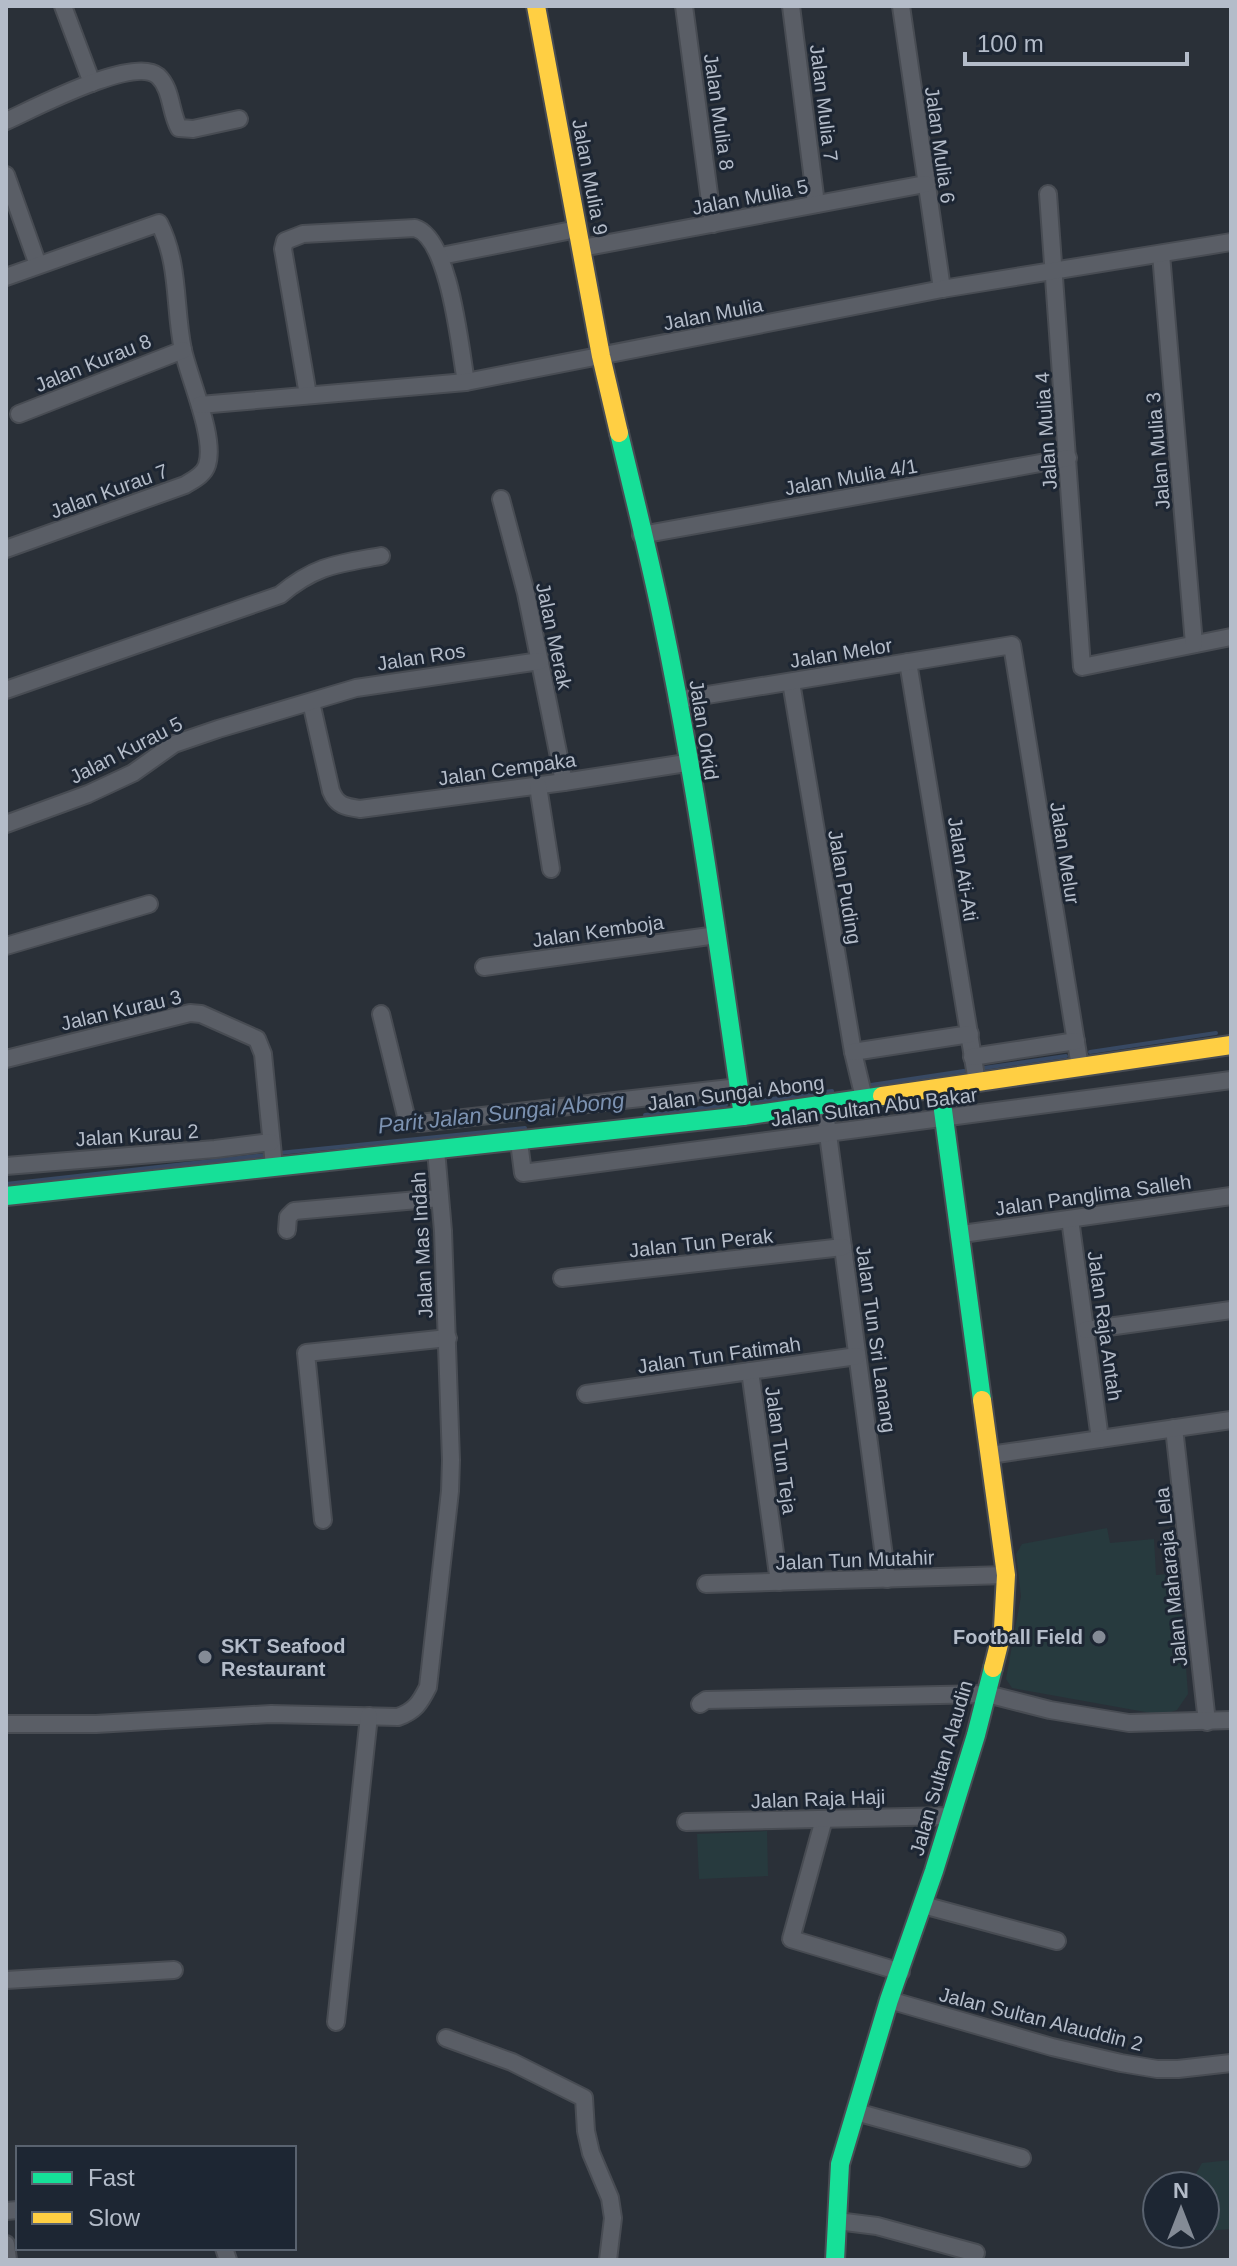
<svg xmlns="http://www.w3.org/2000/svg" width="1237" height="2266" viewBox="0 0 1237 2266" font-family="Helvetica,sans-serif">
	<rect width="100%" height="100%" fill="#2a3038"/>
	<g fill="#273a3e">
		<polygon points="1107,1528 1110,1543 1154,1539 1156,1575 1179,1573 1188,1694 1177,1710 1162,1715 1012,1688 1006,1679 1021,1596 1016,1554 1022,1544"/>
		<polygon points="767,1831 768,1876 699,1879 697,1834"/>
		<polygon points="1231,2160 1231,2229 1205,2231 1205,2186 1189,2186 1202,2163"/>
	</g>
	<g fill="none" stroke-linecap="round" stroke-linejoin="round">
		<g stroke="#384963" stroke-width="4">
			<polyline points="1090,1052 1216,1033"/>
			<polyline points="984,1068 1066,1056"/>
			<polyline points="871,1085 964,1071"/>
			<polyline points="750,1102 832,1091"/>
			<polyline points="645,1115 726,1105"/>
			<polyline points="279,1153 525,1128"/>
			<polyline points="6,1184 266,1155"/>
		</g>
		<defs>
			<g id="street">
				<polyline points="63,6 92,83"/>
				<polyline points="684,6 713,224"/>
				<polyline points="791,6 816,204"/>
				<polyline points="901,6 942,289"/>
				<path d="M6 121C33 109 134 55 158 76 172 89 170 112 179 128L193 129 239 119"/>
				<polyline points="6,175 38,265"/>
				<polyline points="1048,194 1082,667 1231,637"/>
				<polyline points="582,248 925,184"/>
				<polyline points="1161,254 1194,644"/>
				<polyline points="441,256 577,229"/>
				<path d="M6 277 159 223C180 264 174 307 183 350 189 378 216 438 207 465 204 475 193 480 185 485L6 549"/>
				<path d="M308 395 283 249 285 241 303 234 415 228C450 238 460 349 466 382"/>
				<polyline points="200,405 466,382 942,289 1231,242"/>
				<polyline points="19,414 183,350"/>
				<polyline points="501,499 526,593 564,782"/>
				<polyline points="641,535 1068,458"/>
				<polyline points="908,662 977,1082"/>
				<polyline points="791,682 853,1052 864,1098"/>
				<path d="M6 690 280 595C316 565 337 564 381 556"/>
				<polyline points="677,700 1012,645 1080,1067"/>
				<path d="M311 702 331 791C337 806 346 807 360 809L564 782 686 763"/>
				<polyline points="538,786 551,869"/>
				<polyline points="6,824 88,794 133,773 174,744 218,729 356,688 540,661"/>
				<polyline points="6,946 149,904"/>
				<polyline points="484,967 717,935"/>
				<polyline points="381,1014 406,1116 410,1121 419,1123 739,1087"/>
				<polyline points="853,1052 970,1034"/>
				<polyline points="972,1057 1076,1041"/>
				<polyline points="6,1059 190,1013 201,1014 257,1039 263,1054 274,1166"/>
				<polyline points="824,1104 887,1579"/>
				<polyline points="519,1142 523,1173 1231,1080"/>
				<polyline points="6,1166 215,1149 271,1142"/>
				<polyline points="1070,1219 1100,1439"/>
				<polyline points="287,1230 288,1217 294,1211 440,1198"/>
				<polyline points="962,1234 1231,1196"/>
				<polyline points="562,1278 843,1247"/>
				<polyline points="1086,1330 1231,1310"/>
				<polyline points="750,1371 779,1582"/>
				<polyline points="586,1394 857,1356"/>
				<polyline points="1174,1428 1207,1722"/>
				<polyline points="990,1455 1231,1420"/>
				<polyline points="323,1520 306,1353 448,1338"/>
				<polyline points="706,1584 1006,1575"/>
				<polyline points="700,1704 706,1700 987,1694 1050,1710 1129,1723 1231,1720"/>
				<path d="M6 1724H96L271 1714 398 1717C415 1711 420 1703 428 1687L450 1491 451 1460 443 1231 436 1150"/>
				<polyline points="824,1819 791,1939 901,1972"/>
				<polyline points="686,1822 951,1816"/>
				<polyline points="923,1905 1057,1941"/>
				<polyline points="6,1980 174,1970"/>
				<polyline points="889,2000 1052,2047 1121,2063 1157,2069 1178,2069 1231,2063"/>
				<polyline points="336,2022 369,1716"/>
				<polyline points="446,2038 512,2062 584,2098 586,2131 591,2153 610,2198 613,2218 608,2260"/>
				<polyline points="856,2112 1022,2158"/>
				<polyline points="6,2211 18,2210"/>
				<polyline points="837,2221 877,2226 976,2253"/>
				<polyline points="6,2244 8,2260"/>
				<polyline points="224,2248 228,2260"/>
			</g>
			<g id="fast">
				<path d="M619 433C634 496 650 559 663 623 697 786 719 951 743 1116"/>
				<polyline points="940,1088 982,1400"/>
				<polyline points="6,1196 743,1116 882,1096"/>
				<polyline points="835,2260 840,2164 889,2000 934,1871 976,1735 993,1668"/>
			</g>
			<g id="slow">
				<polyline points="536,6 601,356 619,433"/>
				<polyline points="882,1096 1231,1045"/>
				<polyline points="982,1400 1006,1575 1003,1628 993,1668"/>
			</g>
		</defs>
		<use href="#street" stroke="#484c53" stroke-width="20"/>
		<use href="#fast" stroke="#484c53" stroke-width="22"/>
		<use href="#slow" stroke="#484c53" stroke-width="22"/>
		<use href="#street" stroke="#5a5e66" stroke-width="16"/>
		<use href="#fast" stroke="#16e098" stroke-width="18"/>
		<use href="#slow" stroke="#ffcf43" stroke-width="18"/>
	</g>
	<g fill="#848b96" stroke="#1d2633" stroke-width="3">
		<circle cx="1099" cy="1637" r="8"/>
		<circle cx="205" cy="1657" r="8"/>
	</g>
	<g text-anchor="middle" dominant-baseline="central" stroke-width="6" stroke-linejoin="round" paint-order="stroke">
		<g font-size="20" fill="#b4bcc9" stroke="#1d2633">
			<text transform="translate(824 103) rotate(83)">Jalan Mulia 7</text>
			<text transform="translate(719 112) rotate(82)">Jalan Mulia 8</text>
			<text transform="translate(940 145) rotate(82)">Jalan Mulia 6</text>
			<text transform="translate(590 177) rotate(79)">Jalan Mulia 9</text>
			<text transform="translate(750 197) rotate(-11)">Jalan Mulia 5</text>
			<text transform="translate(713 314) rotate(-11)">Jalan Mulia</text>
			<text transform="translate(93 363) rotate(-22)">Jalan Kurau 8</text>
			<text transform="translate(1046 431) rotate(-94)">Jalan Mulia 4</text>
			<text transform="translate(1158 451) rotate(-95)">Jalan Mulia 3</text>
			<text transform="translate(851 477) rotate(-10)">Jalan Mulia 4/1</text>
			<text transform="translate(109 491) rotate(-20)">Jalan Kurau 7</text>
			<text transform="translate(554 636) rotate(78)">Jalan Merak</text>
			<text transform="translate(841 653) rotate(-9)">Jalan Melor</text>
			<text transform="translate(421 657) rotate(-9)">Jalan Ros</text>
			<text transform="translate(704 730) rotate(81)">Jalan Orkid</text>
			<text transform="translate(126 750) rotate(-27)">Jalan Kurau 5</text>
			<text transform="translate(507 769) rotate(-8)">Jalan Cempaka</text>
			<text transform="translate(1065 853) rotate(81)">Jalan Melur</text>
			<text transform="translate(963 869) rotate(81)">Jalan Ati-Ati</text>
			<text transform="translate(845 887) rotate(80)">Jalan Puding</text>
			<text transform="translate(598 931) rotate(-8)">Jalan Kemboja</text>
			<text transform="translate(121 1010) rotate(-13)">Jalan Kurau 3</text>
			<text transform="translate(736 1093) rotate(-7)">Jalan Sungai Abong</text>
			<text transform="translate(874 1107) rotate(-7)">Jalan Sultan Abu Bakar</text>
			<text transform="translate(137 1135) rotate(-4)">Jalan Kurau 2</text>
			<text transform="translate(1093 1195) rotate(-8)">Jalan Panglima Salleh</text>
			<text transform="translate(701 1243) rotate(-6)">Jalan Tun Perak</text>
			<text transform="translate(422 1245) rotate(-93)">Jalan Mas Indah</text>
			<text transform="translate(1105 1326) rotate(82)">Jalan Raja Antah</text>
			<text transform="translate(876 1339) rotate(82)">Jalan Tun Sri Lanang</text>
			<text transform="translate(719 1355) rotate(-8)">Jalan Tun Fatimah</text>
			<text transform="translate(781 1450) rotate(82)">Jalan Tun Teja</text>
			<text transform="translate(855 1560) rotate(-2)">Jalan Tun Mutahir</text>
			<text transform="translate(1171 1577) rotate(-96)">Jalan Maharaja Lela</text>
			<text transform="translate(941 1768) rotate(-74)">Jalan Sultan Alaudin</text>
			<text transform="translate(818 1799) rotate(-2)">Jalan Raja Haji</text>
			<text transform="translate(1041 2019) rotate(14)">Jalan Sultan Alauddin 2</text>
		</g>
		<g font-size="20" font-weight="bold" fill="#b4bcc9" stroke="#1d2633" text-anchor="end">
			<text x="1083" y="1637">Football Field</text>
			<text x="221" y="1646" text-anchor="start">SKT Seafood<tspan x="221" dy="23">Restaurant</tspan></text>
		</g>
		<g font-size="22" font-style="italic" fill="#7c92b1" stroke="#1d2633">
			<text transform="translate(501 1113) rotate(-6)">Parit Jalan Sungai Abong</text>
		</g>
	</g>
	<rect width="1237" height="2266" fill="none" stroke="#b4bcc9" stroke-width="16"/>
	<rect x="16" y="2146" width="280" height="104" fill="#1d2633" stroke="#59626f" stroke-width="2"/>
	<rect x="32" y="2172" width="40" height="12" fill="#16e098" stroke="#59626f" stroke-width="2"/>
	<text x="88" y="2186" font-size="24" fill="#b4bcc9">Fast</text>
	<rect x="32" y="2212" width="40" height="12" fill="#ffcf43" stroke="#59626f" stroke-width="2"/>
	<text x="88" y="2226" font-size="24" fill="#b4bcc9">Slow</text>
	<g transform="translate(1181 2210)"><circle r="38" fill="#1d2633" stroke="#59626f" stroke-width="2"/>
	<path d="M0-6L14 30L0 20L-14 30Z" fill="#848b96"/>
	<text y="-12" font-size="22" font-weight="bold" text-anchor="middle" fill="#b4bcc9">N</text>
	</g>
	<path d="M965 52v12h222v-12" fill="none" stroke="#b4bcc9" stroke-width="4"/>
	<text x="977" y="52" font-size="24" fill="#b4bcc9" stroke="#1d2633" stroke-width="6" paint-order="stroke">100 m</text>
</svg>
